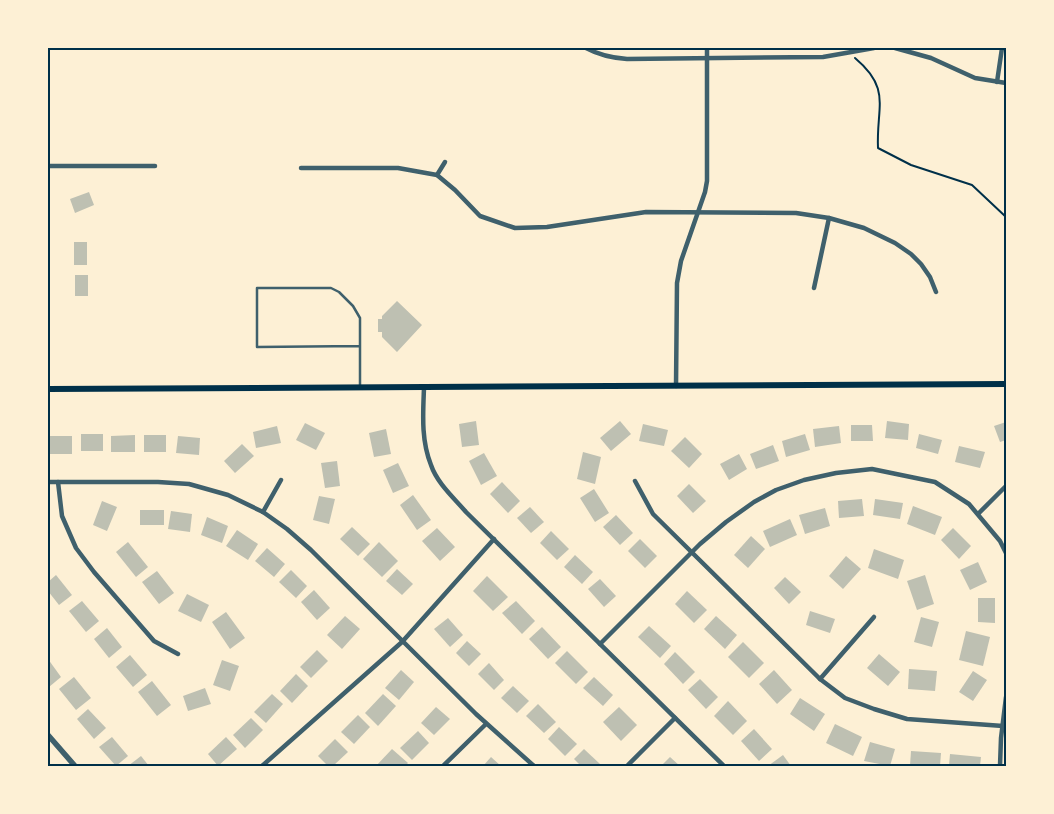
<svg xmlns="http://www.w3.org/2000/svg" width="1054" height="814" viewBox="0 0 1054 814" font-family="'Titillium Web',sans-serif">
	<rect width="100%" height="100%" fill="#fdf0d5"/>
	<g fill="#bec0b2">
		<polygon points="89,192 94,205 75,213 70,199"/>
		<rect x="74" y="242" width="13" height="23"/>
		<rect x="75" y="275" width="13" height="21"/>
		<polygon points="397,301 422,325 397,352 382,337 382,332 378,332 378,319 382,319 382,316"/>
		<polygon points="476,421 479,445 462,447 459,424"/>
		<polygon points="620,421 631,434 611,451 600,438"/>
		<polygon points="887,421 909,424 908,440 885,438"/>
		<polygon points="1006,422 1006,440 1000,442 994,426"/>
		<polygon points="305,423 325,433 316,450 296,440"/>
		<polygon points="643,424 668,430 664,446 639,441"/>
		<polygon points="851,425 872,425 873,441 851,441"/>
		<polygon points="277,426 281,443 256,448 253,432"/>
		<polygon points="839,426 841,443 815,447 813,429"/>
		<polygon points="386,429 391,454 374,457 369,433"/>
		<rect x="81" y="434" width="22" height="17"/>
		<polygon points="805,434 810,450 786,457 782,441"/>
		<polygon points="919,434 942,440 938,454 916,448"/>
		<polygon points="135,435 135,452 111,452 111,436"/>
		<rect x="144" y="435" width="22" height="17"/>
		<polygon points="50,436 72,436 72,454 49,454"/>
		<polygon points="178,436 200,438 199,455 176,453"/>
		<polygon points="685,437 702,454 689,468 671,451"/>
		<polygon points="242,444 254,456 235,473 224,461"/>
		<polygon points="773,445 779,461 756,469 750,454"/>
		<polygon points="959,446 985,452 980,468 955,462"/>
		<polygon points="583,452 601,457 595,484 577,479"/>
		<polygon points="484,453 497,476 481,485 469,461"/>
		<polygon points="739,454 747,469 729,480 720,464"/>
		<polygon points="337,461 340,486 325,488 321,463"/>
		<polygon points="398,463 409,486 393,493 383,470"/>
		<polygon points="502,482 520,501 508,513 490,494"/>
		<polygon points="689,484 706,501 693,513 677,496"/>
		<polygon points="594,489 609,513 595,522 580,498"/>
		<polygon points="413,495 431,520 417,530 400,505"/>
		<polygon points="319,496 335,499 329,524 313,520"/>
		<polygon points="862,499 864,516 839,518 838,501"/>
		<polygon points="875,499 903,503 900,519 873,515"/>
		<polygon points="102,501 117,507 107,531 93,525"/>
		<polygon points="913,506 942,517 935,535 907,524"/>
		<polygon points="530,507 544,522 531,533 517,518"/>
		<polygon points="825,508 830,526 805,534 799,515"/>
		<rect x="140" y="510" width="24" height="15"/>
		<polygon points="171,511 192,514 190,532 168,529"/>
		<polygon points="616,515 633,533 620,545 603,527"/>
		<polygon points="207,517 228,526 222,543 201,535"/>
		<polygon points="790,519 797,535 770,547 763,531"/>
		<polygon points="352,527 370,544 358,556 340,539"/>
		<polygon points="437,528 455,547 440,561 422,541"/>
		<polygon points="953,528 971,546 959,559 941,540"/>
		<polygon points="237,530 258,544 248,560 226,546"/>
		<polygon points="551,531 569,549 557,560 540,543"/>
		<polygon points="751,536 765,549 748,568 734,555"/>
		<polygon points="640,539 657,556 645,568 628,551"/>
		<polygon points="128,542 148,567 136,577 116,552"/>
		<polygon points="379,542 398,561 382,577 363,559"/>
		<polygon points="267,548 285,564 274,577 255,561"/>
		<polygon points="874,549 904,560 898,579 868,568"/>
		<polygon points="575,555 593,572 582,584 564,567"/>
		<polygon points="846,556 861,569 843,589 829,576"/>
		<polygon points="978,562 987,582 970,590 960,570"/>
		<polygon points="397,569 413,584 402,595 386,581"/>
		<polygon points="291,570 307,586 296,598 279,582"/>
		<polygon points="157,571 174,593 159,604 142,582"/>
		<polygon points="56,575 72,595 59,605 48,591 48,582"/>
		<polygon points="925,575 934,604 917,610 907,581"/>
		<polygon points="487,576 508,597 493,611 473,591"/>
		<polygon points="785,577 801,592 789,604 774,588"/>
		<polygon points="600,579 616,596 604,607 588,589"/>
		<polygon points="314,590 330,608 317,620 301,602"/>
		<polygon points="687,591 707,610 694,623 675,604"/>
		<polygon points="187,594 209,605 201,622 178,611"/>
		<polygon points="978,598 995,598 995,623 978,622"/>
		<polygon points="82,601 99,621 86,632 69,611"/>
		<polygon points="516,601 535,621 522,634 502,613"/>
		<polygon points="810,611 835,619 830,633 806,625"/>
		<polygon points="226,612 245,638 230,649 212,622"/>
		<polygon points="345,616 360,629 342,649 327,635"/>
		<polygon points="716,616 737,635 725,649 704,629"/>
		<polygon points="921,617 939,622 932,647 914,642"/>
		<polygon points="448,618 463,635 450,647 434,629"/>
		<polygon points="649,626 671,646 660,658 638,637"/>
		<polygon points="542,627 561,647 548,659 529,639"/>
		<polygon points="107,628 122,647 109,658 94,639"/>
		<polygon points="966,631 990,637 983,666 959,660"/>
		<polygon points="467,641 481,654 469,666 456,653"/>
		<polygon points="743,642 764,663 749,678 728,657"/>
		<polygon points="317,650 328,661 311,678 300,667"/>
		<polygon points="567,651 588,672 576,684 555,663"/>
		<polygon points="675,652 695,672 683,684 664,664"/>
		<polygon points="879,654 900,672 888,686 867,668"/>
		<polygon points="130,655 147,675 133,687 116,667"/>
		<polygon points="48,659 61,677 49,687 48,685"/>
		<polygon points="222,660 239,666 230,691 213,685"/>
		<polygon points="489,663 504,680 494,690 478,674"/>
		<polygon points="909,669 937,671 935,691 908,689"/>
		<polygon points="401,670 414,682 399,700 385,688"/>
		<polygon points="774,670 792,690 777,704 759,684"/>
		<polygon points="973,671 987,680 973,701 959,692"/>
		<polygon points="296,674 308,686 292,703 280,691"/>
		<polygon points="74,677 91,698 76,710 59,689"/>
		<polygon points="594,677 613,695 603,706 583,688"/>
		<polygon points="700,679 718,697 706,709 688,690"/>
		<polygon points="152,681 171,705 157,716 138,692"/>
		<polygon points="513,686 529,701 517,713 501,698"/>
		<polygon points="205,688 211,704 188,711 183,696"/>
		<polygon points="272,694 283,704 266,723 254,712"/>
		<polygon points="383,694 396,706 378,726 365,713"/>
		<polygon points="800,698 825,714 814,731 790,714"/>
		<polygon points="728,701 747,721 733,735 714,716"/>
		<polygon points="538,704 556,722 544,733 526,716"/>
		<polygon points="436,707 450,719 434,735 421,723"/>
		<polygon points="619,707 637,725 621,741 603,722"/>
		<polygon points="88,709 106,728 94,739 77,719"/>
		<polygon points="358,715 370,727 354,744 341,732"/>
		<polygon points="251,718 263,730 245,748 233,735"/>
		<polygon points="835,724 862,737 853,756 826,743"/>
		<polygon points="559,727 577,744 565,756 548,739"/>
		<polygon points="754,729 772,749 759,761 741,741"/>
		<polygon points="418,731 429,743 412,760 400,748"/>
		<polygon points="112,737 128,756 116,766 99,747"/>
		<polygon points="226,737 237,749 218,766 208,754"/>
		<polygon points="335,739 348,752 333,766 328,766 318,756"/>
		<polygon points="870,742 895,749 890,766 864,761"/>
		<polygon points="392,749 408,763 405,766 376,766"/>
		<polygon points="584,749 600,764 598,766 581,766 574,759"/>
		<polygon points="911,751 941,753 940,766 910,766"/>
		<polygon points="950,754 981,757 980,766 949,766"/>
		<polygon points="783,755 791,766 768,766"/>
		<polygon points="141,756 149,766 128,766"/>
		<polygon points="491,757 501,766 483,766"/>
		<polygon points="670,757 680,766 661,766"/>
	</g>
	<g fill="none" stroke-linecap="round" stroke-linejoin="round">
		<path stroke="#003049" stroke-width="2" d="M855 58C892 89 876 107 878 148L911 165 972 185 1006 217"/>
		<polyline stroke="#3f606c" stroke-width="2.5" points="360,346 257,347 257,288 331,288 339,292 353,306 360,318 360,387"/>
		<g stroke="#3f606c" stroke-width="4.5">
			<path d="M586 48C599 55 612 58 627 59L823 57 874 48"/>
			<polyline points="895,48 931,58 975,78 1006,83"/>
			<polyline points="997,82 1002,48"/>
			<polyline points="48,166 155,166"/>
			<polyline points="301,168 398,168 437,175 455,190 480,216 515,228 547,227 646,212 796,213 829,218 864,228 895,243 911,254 921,264 930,277 936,292"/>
			<polyline points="437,175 445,162"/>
			<polyline points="814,288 829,218"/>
			<polyline points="676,386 677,283 681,261 705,192 707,181 707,48"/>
			<path d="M424 388C423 414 421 440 431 465 437 483 454 498 466 512L724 766"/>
			<polyline points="635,481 653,514 820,679 845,698 874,709 907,719 1003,726"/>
			<polyline points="48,482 158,482 189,484 228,495 263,512 287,529 311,550 476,714 534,766"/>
			<polyline points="58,482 62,516 76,548 94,572 154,641 178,654"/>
			<polyline points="263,512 281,480"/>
			<polyline points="978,514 1006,486"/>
			<polyline points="600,644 700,544 726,522 754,502 776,490 804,480 836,473 872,469 935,482 969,504 1000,541 1006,553"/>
			<polyline points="820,679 874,617"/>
			<polyline points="262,766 402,642 494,539"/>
			<polyline points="443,766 486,724"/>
			<polyline points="627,766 675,718"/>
			<polyline points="1000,766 1001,738 1006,697"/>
		</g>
		<polyline stroke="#3f606c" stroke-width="5.5" points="48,735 75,766"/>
		<polyline stroke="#003049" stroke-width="6" points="48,389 1006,384"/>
	</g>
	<rect width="1054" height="814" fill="none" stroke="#fdf0d5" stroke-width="98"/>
	<rect x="49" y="49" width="956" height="716" fill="none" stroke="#003049" stroke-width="2"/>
</svg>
